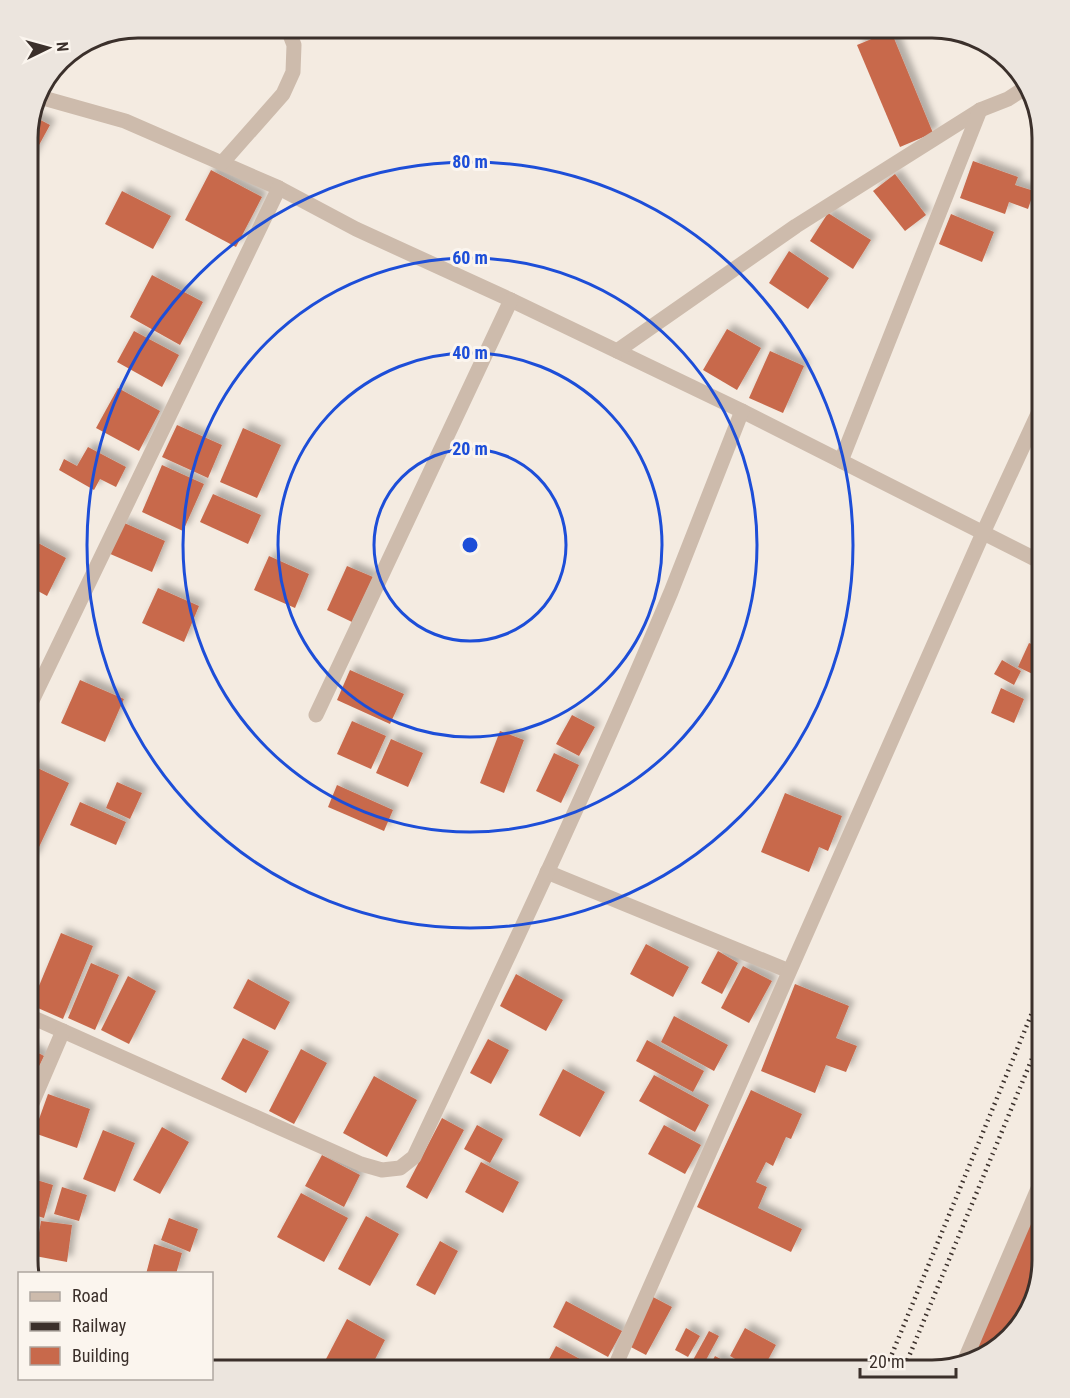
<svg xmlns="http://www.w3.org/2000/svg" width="1070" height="1398" viewBox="0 0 1070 1398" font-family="'Roboto Condensed',sans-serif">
	<defs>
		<filter id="shadow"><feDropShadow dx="5.5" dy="-5.5" stdDeviation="3" flood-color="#0004"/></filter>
	</defs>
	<rect width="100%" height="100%" fill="#f4ebe1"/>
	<g fill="#c8694b" filter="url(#shadow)">
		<polygon points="891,31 933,133 900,147 857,45"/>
		<polygon points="31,115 50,125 27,167 27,129"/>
		<polygon points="973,161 1018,177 1015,185 1034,191 1028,209 1009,202 1005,214 960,198"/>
		<polygon points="211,170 262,197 236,247 185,220"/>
		<polygon points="895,174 926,215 905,231 873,191"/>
		<polygon points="122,191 171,216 153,249 105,224"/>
		<polygon points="828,213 871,240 853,269 810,241"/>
		<polygon points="951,214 994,232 982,262 939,244"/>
		<polygon points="789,251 829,278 808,309 769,283"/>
		<polygon points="152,275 203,302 180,345 130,317"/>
		<polygon points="727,329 761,348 737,390 703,370"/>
		<polygon points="134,331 179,355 162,387 117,362"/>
		<polygon points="770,351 804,366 783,413 749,398"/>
		<polygon points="118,388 160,411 139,451 96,428"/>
		<polygon points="177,425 222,445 208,478 162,457"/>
		<polygon points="243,428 281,445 257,498 220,482"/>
		<polygon points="88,447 126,467 116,487 100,479 94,490 59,470 64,459 77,466"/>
		<polygon points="162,465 204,484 183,531 142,512"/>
		<polygon points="213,494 261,515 248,544 200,522"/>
		<polygon points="122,522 165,541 152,572 108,553"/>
		<polygon points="27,537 66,558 47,596 27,585"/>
		<polygon points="269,556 309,574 295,608 254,590"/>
		<polygon points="347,566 373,577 352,622 327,610"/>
		<polygon points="158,588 199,606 184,642 142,623"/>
		<polygon points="1029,643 1043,649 1043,674 1041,678 1018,667"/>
		<polygon points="1002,660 1021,671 1014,685 994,674"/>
		<polygon points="350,670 404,694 390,724 337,700"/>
		<polygon points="80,680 124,699 105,742 61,723"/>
		<polygon points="1001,688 1024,699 1014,723 991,713"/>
		<polygon points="572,715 595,727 579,756 556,744"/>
		<polygon points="352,721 386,736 371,769 337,754"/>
		<polygon points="500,731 524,740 504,793 480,783"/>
		<polygon points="391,739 423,753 408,787 376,773"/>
		<polygon points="554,753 579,765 561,803 536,791"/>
		<polygon points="27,763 69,783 33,860 27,857"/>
		<polygon points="117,782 142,793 130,819 106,808"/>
		<polygon points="337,785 393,810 384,831 328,807"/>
		<polygon points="785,793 842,816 828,851 819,847 809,872 761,852"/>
		<polygon points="80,802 126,822 116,845 70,825"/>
		<polygon points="61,933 93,946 63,1019 31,1005"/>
		<polygon points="646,944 689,967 673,997 630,974"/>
		<polygon points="718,951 738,963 722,994 701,983"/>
		<polygon points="91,963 119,975 95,1030 68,1018"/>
		<polygon points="743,966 772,981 749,1023 721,1008"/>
		<polygon points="516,974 563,1000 546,1031 500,1006"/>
		<polygon points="128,976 156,991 129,1044 101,1030"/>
		<polygon points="248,979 290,1002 275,1030 233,1008"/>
		<polygon points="795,984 849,1006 836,1038 857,1046 846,1072 826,1065 815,1093 761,1071"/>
		<polygon points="674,1016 728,1045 714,1071 661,1042"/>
		<polygon points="243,1038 269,1051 246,1093 221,1079"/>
		<polygon points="488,1039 509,1050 491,1084 470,1073"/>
		<polygon points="647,1040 704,1071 693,1092 636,1061"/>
		<polygon points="27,1047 44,1056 27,1091"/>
		<polygon points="301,1049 327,1063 294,1124 269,1111"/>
		<polygon points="563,1069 605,1092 580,1137 539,1115"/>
		<polygon points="654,1075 709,1105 695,1132 639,1101"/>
		<polygon points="374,1076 417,1100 387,1157 343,1133"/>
		<polygon points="751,1090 802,1114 791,1139 786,1137 773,1166 766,1162 756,1182 767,1187 758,1208 802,1229 791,1252 697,1207"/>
		<polygon points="48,1094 90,1109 77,1148 34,1133"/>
		<polygon points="442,1118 464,1130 427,1199 406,1187"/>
		<polygon points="477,1125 503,1139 490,1163 464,1149"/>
		<polygon points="664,1125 701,1145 685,1174 648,1154"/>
		<polygon points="162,1127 189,1142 160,1194 133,1180"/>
		<polygon points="103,1130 135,1143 115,1192 83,1179"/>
		<polygon points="322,1155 360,1175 344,1207 305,1186"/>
		<polygon points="481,1162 519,1182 503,1213 465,1192"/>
		<polygon points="27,1177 53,1185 44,1218 27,1213"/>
		<polygon points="62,1187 87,1195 79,1221 54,1214"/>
		<polygon points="301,1193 348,1218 324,1262 277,1237"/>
		<polygon points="1038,1199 1043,1202 1043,1261 1033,1299 1022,1322 994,1353 978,1357 969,1353"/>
		<polygon points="366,1216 399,1234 370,1286 338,1269"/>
		<polygon points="169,1218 198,1229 190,1252 161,1240"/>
		<polygon points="27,1220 38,1224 33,1241 27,1239"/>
		<polygon points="41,1221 72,1225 67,1262 35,1256"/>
		<polygon points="440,1241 458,1251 435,1295 416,1285"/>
		<polygon points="154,1244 182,1253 176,1274 146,1274"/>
		<polygon points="653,1297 672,1307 646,1355 627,1345"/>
		<polygon points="566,1301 622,1331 608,1357 553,1327"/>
		<polygon points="347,1319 385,1340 369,1371 349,1371 326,1359"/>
		<polygon points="686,1328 700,1336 688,1357 675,1350"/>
		<polygon points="745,1328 776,1345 762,1371 756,1371 730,1356"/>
		<polygon points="709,1331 719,1336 700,1371 687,1371"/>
		<polygon points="556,1346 602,1371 556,1371 546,1365"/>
		<polygon points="715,1356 743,1371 707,1371"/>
	</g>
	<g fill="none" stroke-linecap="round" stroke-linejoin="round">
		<g stroke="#cdbbac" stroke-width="15">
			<polyline points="36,96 125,121 279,188 356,229 511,300 742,411 1043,563"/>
			<polyline points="222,163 283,94 293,72 294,45 287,27"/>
			<polyline points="617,351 796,226 980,110 1008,99 1028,86"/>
			<polyline points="841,461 980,110"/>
			<polyline points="27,711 279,188"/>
			<polyline points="316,715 511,300"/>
			<polyline points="547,872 789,971"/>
			<path d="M27 1015 361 1164 382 1170 400 1168 414 1157C502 970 591 783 671 592 695 532 718 471 742 411"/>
			<polyline points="27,1115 63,1031"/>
			<polyline points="964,1362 1043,1177"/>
			<polyline points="613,1371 983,533 1043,403"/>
		</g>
		<g stroke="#3b302b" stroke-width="4.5" stroke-dasharray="1.5 4.5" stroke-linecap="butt">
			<polyline points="885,1371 1043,986"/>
			<polyline points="903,1371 1043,1032"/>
		</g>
	</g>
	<g fill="none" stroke="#1d4ed8" stroke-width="3">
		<circle cx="470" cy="545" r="96"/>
		<circle cx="470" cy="545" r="192"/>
		<circle cx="470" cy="545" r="287"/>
		<circle cx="470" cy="545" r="383"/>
	</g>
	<path d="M0 0H1070V1398H0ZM138 38H932A100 100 0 0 1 1032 138V1260A100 100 0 0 1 932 1360H138A100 100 0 0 1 38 1260V138A100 100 0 0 1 138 38Z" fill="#ece5de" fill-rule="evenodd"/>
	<path fill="none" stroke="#3b302b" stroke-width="3" d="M138 38H932A100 100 0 0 1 1032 138V1260A100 100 0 0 1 932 1360H138A100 100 0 0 1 38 1260V138A100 100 0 0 1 138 38Z"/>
	<circle cx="470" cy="545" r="9" fill="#1d4ed8" stroke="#fbf5ee" stroke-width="3"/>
	<g font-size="18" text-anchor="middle" font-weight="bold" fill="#1d4ed8" stroke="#fbf5ee" stroke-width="6" stroke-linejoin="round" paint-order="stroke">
		<text x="470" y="168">80 m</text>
		<text x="470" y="264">60 m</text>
		<text x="470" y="359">40 m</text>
		<text x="470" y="455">20 m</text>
	</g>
	<rect x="18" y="1272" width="195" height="108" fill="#fbf5ee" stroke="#aea6a0" stroke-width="1.5"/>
	<rect x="30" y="1292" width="30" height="9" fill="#cdbbac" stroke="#aea6a0" stroke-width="1.5"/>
	<text x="72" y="1302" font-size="18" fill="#3b302b">Road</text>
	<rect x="30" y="1322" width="30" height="9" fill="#3b302b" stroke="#aea6a0" stroke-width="1.5"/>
	<text x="72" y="1332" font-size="18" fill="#3b302b">Railway</text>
	<rect x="30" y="1347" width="30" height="18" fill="#c8694b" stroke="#aea6a0" stroke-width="1.5"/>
	<text x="72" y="1362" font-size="18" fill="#3b302b">Building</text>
	<g transform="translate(48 48) rotate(85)" stroke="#fbf5ee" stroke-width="4.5" paint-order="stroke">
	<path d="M0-4.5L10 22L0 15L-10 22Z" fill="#3b302b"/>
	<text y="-9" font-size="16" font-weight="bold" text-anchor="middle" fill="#3b302b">N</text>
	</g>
	<path d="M860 1368v9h96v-9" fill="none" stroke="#3b302b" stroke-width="3"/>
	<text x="869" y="1368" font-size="18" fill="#3b302b" stroke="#fbf5ee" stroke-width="4.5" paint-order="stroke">20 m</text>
</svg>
